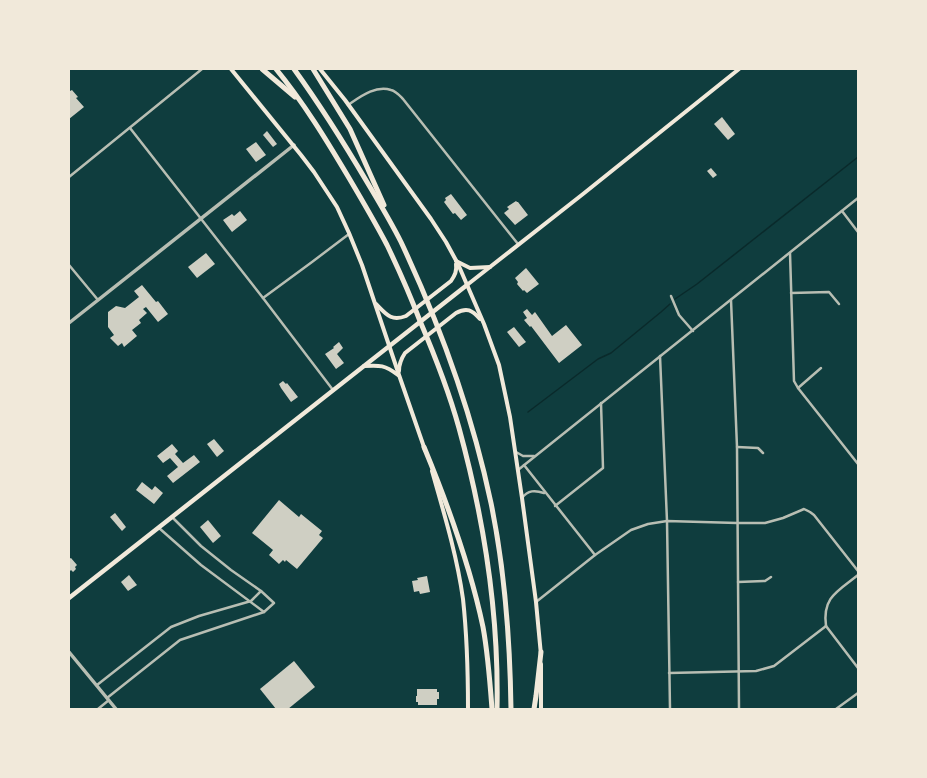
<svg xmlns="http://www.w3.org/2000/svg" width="927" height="778" viewBox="0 0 927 778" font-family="'Exo 2',sans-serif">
	<rect width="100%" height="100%" fill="#0f3d3e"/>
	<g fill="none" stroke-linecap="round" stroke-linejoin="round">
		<g stroke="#0a2a2b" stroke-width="1.5">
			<polyline points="675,299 697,284 858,157"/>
			<polyline points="528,412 598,359 611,353 661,312 670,304"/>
		</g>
	</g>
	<g fill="#cfcfc3">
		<polygon points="69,89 70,91 72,90 78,97 76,98 84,107 69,119"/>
		<polygon points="722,117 735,134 728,140 714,124"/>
		<polygon points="267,131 277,144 273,147 263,135"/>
		<polygon points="256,142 266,155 256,162 246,149"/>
		<polygon points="711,168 717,175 713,178 707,171"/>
		<polygon points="451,194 467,215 461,220 455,213 453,214 444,202 446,200 445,198"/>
		<polygon points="516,201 517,202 518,202 528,215 515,225 504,213 509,209 507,207"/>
		<polygon points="240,211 247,220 232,232 223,220 232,214 234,216"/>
		<polygon points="206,253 215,264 197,278 188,267"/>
		<polygon points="526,268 539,284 527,293 524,290 523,291 517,284 518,282 515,278"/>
		<polygon points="142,285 156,302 158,301 168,314 158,322 146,307 143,309 147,313 139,320 141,323 132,330 137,336 124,347 122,343 118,346 110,338 114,335 108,327 108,312 116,306 125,308 139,297 134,291"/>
		<polygon points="527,309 532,315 535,312 552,336 566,325 582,345 559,363 531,326 530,327 524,320 527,318 523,312"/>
		<polygon points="514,327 526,342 519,347 507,332"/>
		<polygon points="339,342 343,348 337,354 344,363 336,369 325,354 334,348 333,347"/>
		<polygon points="283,381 286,384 287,383 298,397 291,402 281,388 279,384"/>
		<polygon points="214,439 224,451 217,457 207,444"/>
		<polygon points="172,444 178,451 175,454 183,463 194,455 200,462 173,483 167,476 178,467 170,458 163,463 157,456"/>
		<polygon points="142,482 152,490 155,486 163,493 154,504 136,490"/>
		<polygon points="279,500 299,517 301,514 322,531 319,535 323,538 297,569 286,560 285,562 283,560 279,564 269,555 273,550 252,533"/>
		<polygon points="115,513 126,527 122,531 110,517"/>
		<polygon points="208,520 221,536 213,543 200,527"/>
		<polygon points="71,558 77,565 75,567 76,569 73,572 71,570 69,572 69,559"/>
		<polygon points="129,575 137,585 128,591 121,582"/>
		<polygon points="427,576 430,592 420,594 419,591 414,592 412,581 418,580 417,578"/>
		<polygon points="294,661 315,687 288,709 276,709 260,689"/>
		<polygon points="417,689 437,689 437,692 439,692 439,699 437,699 437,705 418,705 418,702 416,702 416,696 417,696"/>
	</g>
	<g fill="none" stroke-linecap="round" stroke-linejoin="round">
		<g stroke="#b8beb3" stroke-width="2.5">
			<path d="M348 105C360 97 375 85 391 90 396 91 400 96 403 99L518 244"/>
			<polyline points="130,128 263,298 333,390"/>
			<polyline points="69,177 202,69"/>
			<polyline points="842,211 858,232"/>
			<polyline points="790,253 794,381 798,388 858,464"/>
			<polyline points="69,265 98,300"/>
			<polyline points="791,293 829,292 839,304"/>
			<polyline points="671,296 679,315 693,331"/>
			<polyline points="263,298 312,262 349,234"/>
			<polyline points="731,300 737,447 739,709"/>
			<polyline points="660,356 667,521 670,709"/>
			<polyline points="798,388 821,368"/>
			<polyline points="737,447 758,448 763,453"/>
			<polyline points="516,452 523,456 534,456"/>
			<polyline points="524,465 595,555"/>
			<polyline points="518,470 858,198"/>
			<path d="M522 498C528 490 535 490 544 493"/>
			<polyline points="555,506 603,468 601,403"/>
			<polyline points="159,528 201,565 264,612"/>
			<polyline points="738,582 765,581 771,577"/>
			<polyline points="536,602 595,555 631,530 648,524 667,521 737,523 765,523 783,518 804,509 810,512 814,515 858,571"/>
			<path d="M826 626C822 597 838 591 858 575"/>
			<polyline points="826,626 858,668"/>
			<polyline points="669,673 756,671 774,666 826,626"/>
			<polyline points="97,685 171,627 199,616 251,601 261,591"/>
			<polyline points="107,698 180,640 264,612 274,603 261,591 231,570 201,546 172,517"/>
			<polyline points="98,709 109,700"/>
			<polyline points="836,709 858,693"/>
		</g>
		<g stroke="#b8beb3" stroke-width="3.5">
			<polyline points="69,323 294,145"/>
			<polyline points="69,652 116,709"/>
		</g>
		<g stroke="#f1e9da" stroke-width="4">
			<polyline points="231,69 301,155 314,172 337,207 349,233 362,265 399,375 425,450"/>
			<polyline points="320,69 345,100 431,219 446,242 458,264 484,324 499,365 510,417 522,498 536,602 541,655"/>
			<polyline points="456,261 470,268 490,267"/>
			<polyline points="467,285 583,194 739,69"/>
			<path d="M376 304C386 314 391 322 406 316L451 281C455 275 457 271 456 264"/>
			<path d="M364 366C380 365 385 365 398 375"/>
			<path d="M399 371C399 364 401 359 405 353L456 313C467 307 472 310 480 319"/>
			<path d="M432 471C444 513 457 556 463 599 467 636 468 672 468 709"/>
			<polyline points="541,709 541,664"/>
		</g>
		<polyline stroke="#f1e9da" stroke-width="4.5" points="69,598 467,285"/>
		<g stroke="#f1e9da" stroke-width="5">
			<polyline points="262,69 295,97"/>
			<path d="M276 69C304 103 327 141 349 178 362 200 375 222 387 245 399 270 410 295 420 321 435 356 449 392 459 428 484 519 499 614 497 709"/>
			<path d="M294 69C320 105 344 143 367 182 379 202 391 222 401 242 440 325 472 413 491 503 505 571 510 640 511 709"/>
			<polyline points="313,69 350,129 384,205"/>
			<path d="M424 447C448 505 470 565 483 627 488 654 490 682 492 709"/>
			<polyline points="534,709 536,696 541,652"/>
		</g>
	</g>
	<rect width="927" height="778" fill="none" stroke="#f1e9da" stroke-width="140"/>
</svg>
